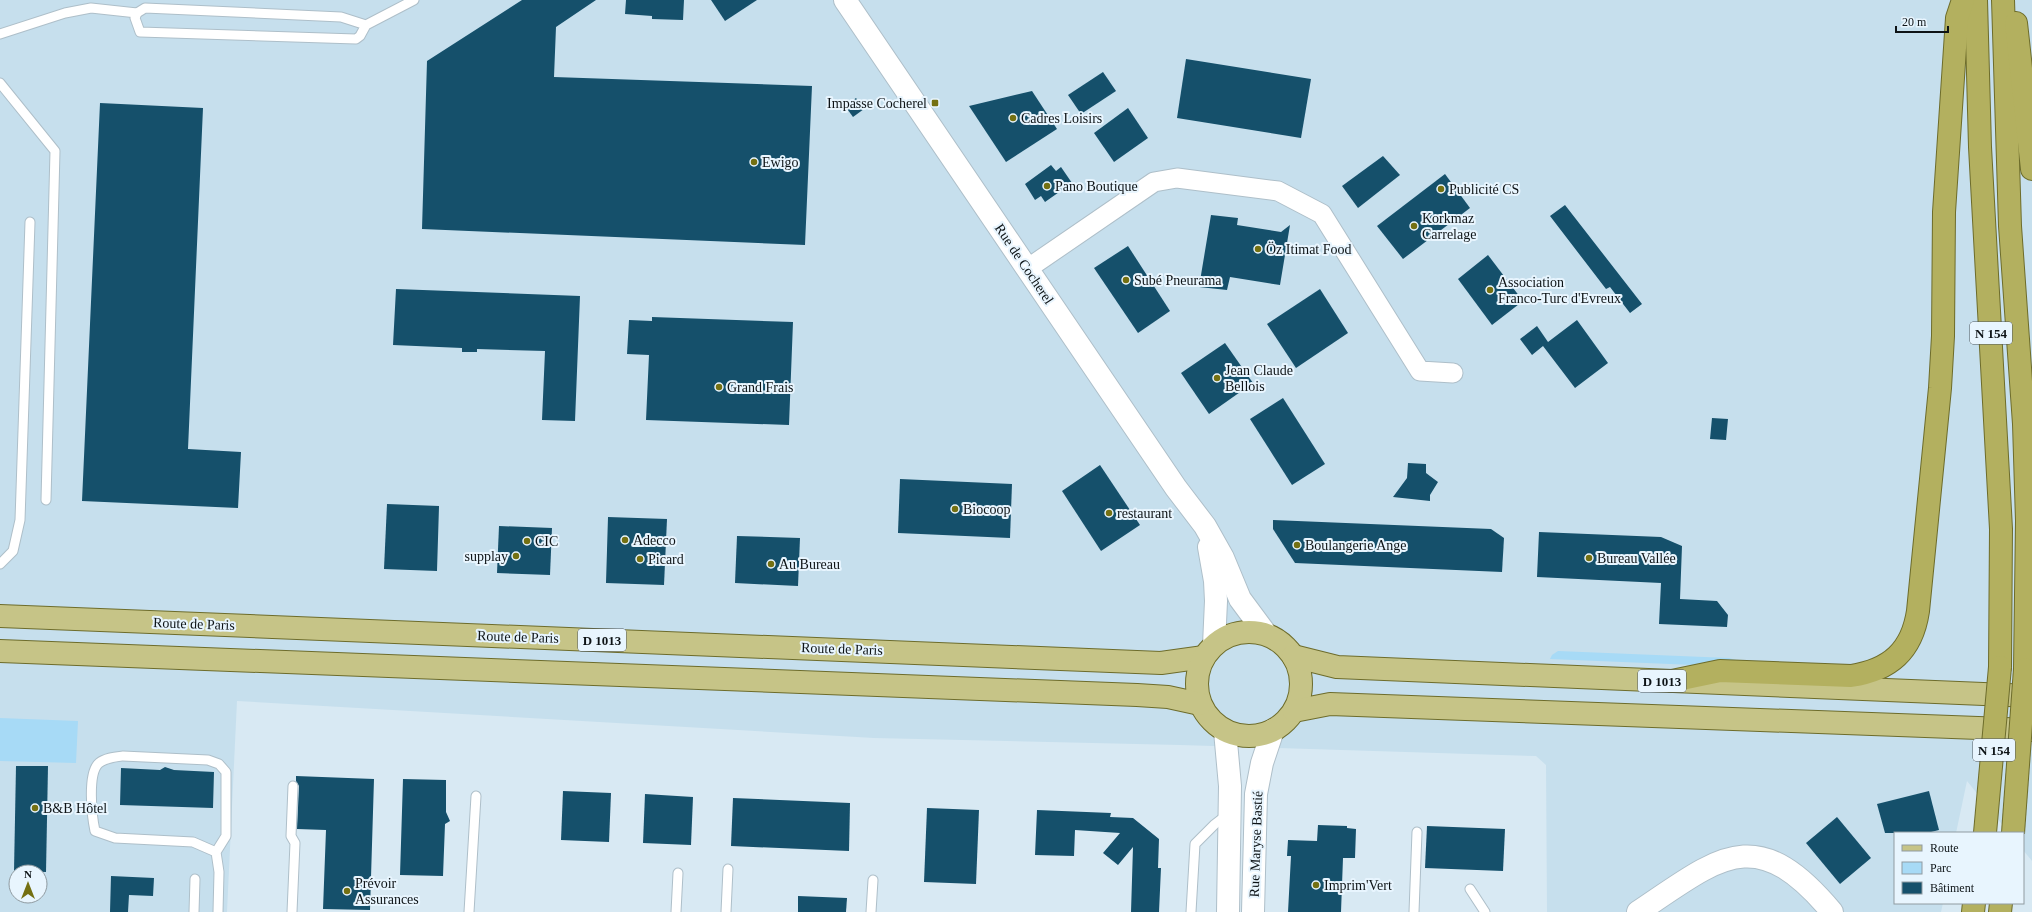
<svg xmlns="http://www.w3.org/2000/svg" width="2032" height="912" viewBox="0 0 2032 912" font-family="'Times New Roman',serif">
	<rect width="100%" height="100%" fill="#d8e9f3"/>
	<path fill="#c6dfed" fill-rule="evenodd" d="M0 0H2032V861L2023 850V833H2009L1967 781 1956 833H1895V903H1943L1941 912H1547L1546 765 1536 756 1180 745 874 738 237 701 227 912H0ZM16 872H40V896H16Z"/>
	<g fill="#a7daf6">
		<polygon points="1558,651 1729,658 1736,660 1742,667 1550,659 1552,655"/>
		<polygon points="0,718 78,721 76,763 0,761"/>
	</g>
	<g fill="#15506b">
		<polygon points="522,0 596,0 556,27 554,77 812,86 805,245 422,229 427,61"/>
		<polygon points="626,0 684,0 683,20 652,19 652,16 625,14"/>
		<polygon points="711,0 757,0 725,21"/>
		<polygon points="1186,59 1311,79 1301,138 1177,118"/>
		<polygon points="1103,72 1116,91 1081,114 1068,95"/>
		<polygon points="1032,91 1057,129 1006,162 969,106"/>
		<polygon points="856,98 864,109 853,117 845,106"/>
		<polygon points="100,103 203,108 188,449 241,452 238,508 82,501"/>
		<polygon points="1128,108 1148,138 1114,162 1094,133"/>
		<polygon points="1383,156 1400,175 1358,208 1342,186"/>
		<polygon points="1051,165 1056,171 1061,167 1072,183 1045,202 1041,196 1035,200 1025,184"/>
		<polygon points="1445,174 1470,208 1403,259 1377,226"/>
		<polygon points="1565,205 1642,304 1630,313 1610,287 1606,289 1550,216"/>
		<polygon points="1211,215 1238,218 1237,225 1281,232 1290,225 1280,285 1230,277 1227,290 1199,287"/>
		<polygon points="1128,246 1170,311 1138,333 1094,268"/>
		<polygon points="1488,255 1523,301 1492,325 1458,279"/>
		<polygon points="396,289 580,296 575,421 542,420 545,351 477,349 477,352 462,352 462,348 393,345"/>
		<polygon points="1320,289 1348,333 1296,368 1267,324"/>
		<polygon points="652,317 793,322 789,425 646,420 649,355 627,354 629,320 652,321"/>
		<polygon points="1577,320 1608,363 1575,388 1543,346 1532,355 1520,339 1537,326 1548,342"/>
		<polygon points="1225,343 1253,383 1209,414 1181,373"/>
		<polygon points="1283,398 1325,464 1292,485 1250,419"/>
		<polygon points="1712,418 1728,419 1726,440 1710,439"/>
		<polygon points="1408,463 1426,464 1426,473 1438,482 1430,495 1430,501 1393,497 1407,478"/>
		<polygon points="1100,465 1140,525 1101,551 1062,491"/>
		<polygon points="900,479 1012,484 1010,538 898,533"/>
		<polygon points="387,504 439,506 437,571 384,569"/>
		<polygon points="608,517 667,519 664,585 606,583"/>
		<polygon points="1273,520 1491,529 1504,538 1502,572 1295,563 1273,529"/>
		<polygon points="499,526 552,528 550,575 497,573"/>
		<polygon points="1539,532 1661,537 1682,546 1680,599 1717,601 1728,615 1727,627 1659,624 1661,583 1537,577"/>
		<polygon points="737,536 800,538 798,586 735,583"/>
		<polygon points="16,766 48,766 46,872 14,871"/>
		<polygon points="165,767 174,770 214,772 213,808 120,805 121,768 160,770"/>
		<polygon points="296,776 374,779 370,910 323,909 326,830 297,829 299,786 296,781"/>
		<polygon points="403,779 446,780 446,812 450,821 445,824 443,876 400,875"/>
		<polygon points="563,791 611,793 609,842 561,840"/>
		<polygon points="1929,791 1939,830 1927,833 1885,833 1877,804"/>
		<polygon points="645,794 693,797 691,845 643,843"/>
		<polygon points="733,798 850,803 849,851 731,846"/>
		<polygon points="927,808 979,810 976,884 924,882"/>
		<polygon points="1037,810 1111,813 1110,817 1133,818 1159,839 1158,868 1161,868 1159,912 1131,912 1133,847 1118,865 1103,853 1120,833 1075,830 1074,856 1035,855"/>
		<polygon points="1837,817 1871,858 1840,884 1806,843"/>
		<polygon points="1318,825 1347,826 1347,828 1356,829 1355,858 1343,858 1341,912 1288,912 1291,856 1287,856 1288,840 1317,841"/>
		<polygon points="1427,826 1505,829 1503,871 1425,868"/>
		<polygon points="111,876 154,878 153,896 129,895 128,912 110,912"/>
		<polygon points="798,896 847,898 846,912 798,912"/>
	</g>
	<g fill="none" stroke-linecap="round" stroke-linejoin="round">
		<defs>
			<g id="service">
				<polyline points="366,25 341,17 145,8 137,13 135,18 140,32 356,39 360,36 366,25 414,0"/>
				<polyline points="0,34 65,13 91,8 137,13"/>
				<polyline points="0,83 55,151 46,500"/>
				<polyline points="0,564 13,551 20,520 30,222"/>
				<path d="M216 852 226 836V772L219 764 208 760 123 756C115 757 105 758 99 763 87 773 92 817 95 831L115 838 193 842 216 852 219 872 218 912"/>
				<polyline points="1470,889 1485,912"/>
				<polyline points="194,912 195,879"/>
				<polyline points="292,912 295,843 291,836 293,786"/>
				<polyline points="469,912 476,796"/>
				<polyline points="676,912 678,873"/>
				<polyline points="726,912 728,869"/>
				<polyline points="871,912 873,880"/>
				<polyline points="1191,912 1195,844 1215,824 1228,814"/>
				<polyline points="1414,912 1417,832"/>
			</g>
			<polyline id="minor" points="1027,269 1154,182 1177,178 1278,191 1322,214 1420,371 1453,373"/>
			<g id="tertiary">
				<polyline points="845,0 1176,488 1205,526 1223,558 1240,599 1266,634"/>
				<polyline points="1209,547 1215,581 1216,601 1214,645"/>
				<polyline points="1225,731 1230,786 1228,912"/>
				<polyline points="1253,912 1256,794 1262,763 1273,730"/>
				<path d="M1638 912C1720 857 1756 821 1832 912"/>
			</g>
			<g id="primary">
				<polyline points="0,616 1161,663 1204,657"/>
				<circle cx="1249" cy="684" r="52"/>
				<polyline points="0,651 1137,695 1168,697 1200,704"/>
				<polyline points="1293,656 1337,667 2032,696"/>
				<polyline points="1294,711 1330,704 2032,730"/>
			</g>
			<g id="trunk">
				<polyline points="1976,0 1980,147 2001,529 2000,667"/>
				<polyline points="2003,0 2010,226 2024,424 2027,521 2025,669"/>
				<polyline points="2016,23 2032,169"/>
				<path d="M1672 681 1720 671 1851 676C1890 670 1912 651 1918 611L1940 388 1943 336 1944 212 1957 18 1963 0"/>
				<polyline points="1973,912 1974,903"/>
				<polyline points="2000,912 2001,903"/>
			</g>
		</defs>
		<use href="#service" stroke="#aebfc9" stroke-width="11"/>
		<use href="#minor" stroke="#aebfc9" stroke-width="21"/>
		<use href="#tertiary" stroke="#aebfc9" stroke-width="24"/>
		<use href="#primary" stroke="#6d6c2b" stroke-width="24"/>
		<use href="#trunk" stroke="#6d6c2b" stroke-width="24"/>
		<use href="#service" stroke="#fff" stroke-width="9"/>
		<use href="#minor" stroke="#fff" stroke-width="19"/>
		<use href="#tertiary" stroke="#fff" stroke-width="22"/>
		<use href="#primary" stroke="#c6c487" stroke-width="22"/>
		<use href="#trunk" stroke="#b3b05f" stroke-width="22"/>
		<defs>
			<g id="trunk-bridge">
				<polyline points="1985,833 2000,667"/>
				<polyline points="2013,833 2025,669"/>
			</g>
		</defs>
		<use href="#trunk-bridge" stroke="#6d6c2b" stroke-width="24" stroke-linecap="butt"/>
		<use href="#trunk-bridge" stroke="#b3b05f" stroke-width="22"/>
	</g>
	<g fill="#747012" stroke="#e8f5fe" stroke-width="1.5">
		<rect x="931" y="99" width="8" height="8" rx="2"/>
		<circle cx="1013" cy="118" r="4"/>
		<circle cx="754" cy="162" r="4"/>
		<circle cx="1047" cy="186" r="4"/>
		<circle cx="1441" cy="189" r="4"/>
		<circle cx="1414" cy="226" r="4"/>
		<circle cx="1258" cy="249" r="4"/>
		<circle cx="1126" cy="280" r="4"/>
		<circle cx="1490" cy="290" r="4"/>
		<circle cx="1217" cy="378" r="4"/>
		<circle cx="719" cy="387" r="4"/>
		<circle cx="955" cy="509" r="4"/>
		<circle cx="1109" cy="513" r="4"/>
		<circle cx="625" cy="540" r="4"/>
		<circle cx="527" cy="541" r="4"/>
		<circle cx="1297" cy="545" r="4"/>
		<circle cx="516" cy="556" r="4"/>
		<circle cx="1589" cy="558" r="4"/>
		<circle cx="640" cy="559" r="4"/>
		<circle cx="771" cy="564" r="4"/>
		<circle cx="35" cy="808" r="4"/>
		<circle cx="1316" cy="885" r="4"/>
		<circle cx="347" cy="891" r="4"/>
	</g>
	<g text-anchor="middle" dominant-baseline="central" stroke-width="4" stroke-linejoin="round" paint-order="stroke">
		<g fill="#e8f5fe" stroke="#4f575c" stroke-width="1">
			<rect x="1970" y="322" width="42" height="22" rx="3"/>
			<rect x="578" y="629" width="48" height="22" rx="3"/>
			<rect x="1638" y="670" width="48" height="22" rx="3"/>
			<rect x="1973" y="739" width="42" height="22" rx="3"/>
		</g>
		<g font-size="13" font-weight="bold" fill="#0d1316">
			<text x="1991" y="333">N 154</text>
			<text x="602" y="640">D 1013</text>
			<text x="1662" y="681">D 1013</text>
			<text x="1994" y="750">N 154</text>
		</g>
		<g font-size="14" fill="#0d1316" stroke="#e8f5fe" text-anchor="start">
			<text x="927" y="103" text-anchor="end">Impasse Cocherel</text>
			<text x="1021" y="118">Cadres Loisirs</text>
			<text x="762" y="162">Ewigo</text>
			<text x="1055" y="186">Pano Boutique</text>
			<text x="1449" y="189">Publicité CS</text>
			<text x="1422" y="218">Korkmaz<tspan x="1422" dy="16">Carrelage</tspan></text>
			<text x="1266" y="249">Öz Itimat Food</text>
			<text x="1134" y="280">Subé Pneurama</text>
			<text x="1498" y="282">Association<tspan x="1498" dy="16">Franco-Turc d'Evreux</tspan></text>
			<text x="1225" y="370">Jean Claude<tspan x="1225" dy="16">Bellois</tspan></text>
			<text x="727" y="387">Grand Frais</text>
			<text x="963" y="509">Biocoop</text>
			<text x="1117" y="513">restaurant</text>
			<text x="633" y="540">Adecco</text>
			<text x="535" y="541">CIC</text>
			<text x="1305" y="545">Boulangerie Ange</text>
			<text x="508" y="556" text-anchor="end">supplay</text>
			<text x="1597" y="558">Bureau Vallée</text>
			<text x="648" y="559">Picard</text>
			<text x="779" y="564">Au Bureau</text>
			<text x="43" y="808">B&amp;B Hôtel</text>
			<text x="355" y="883">Prévoir<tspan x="355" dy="16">Assurances</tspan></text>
			<text x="1324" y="885">Imprim'Vert</text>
		</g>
		<g font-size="14" fill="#0d1316" stroke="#e8f5fe">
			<text transform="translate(1024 264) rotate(56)">Rue de Cocherel</text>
			<text transform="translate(194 624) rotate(2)">Route de Paris</text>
			<text transform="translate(518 637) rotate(2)">Route de Paris</text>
			<text transform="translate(842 649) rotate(2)">Route de Paris</text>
			<text transform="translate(1256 844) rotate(-88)">Rue Maryse Bastié</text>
		</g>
	</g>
	<rect x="1894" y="832" width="130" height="72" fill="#e8f5fe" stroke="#909ba1"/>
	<rect x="1902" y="845" width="20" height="6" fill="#c6c487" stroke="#909ba1"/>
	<text x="1930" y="852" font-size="12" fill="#0d1316">Route</text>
	<rect x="1902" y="862" width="20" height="12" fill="#a7daf6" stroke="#909ba1"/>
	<text x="1930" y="872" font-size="12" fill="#0d1316">Parc</text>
	<rect x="1902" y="882" width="20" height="12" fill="#15506b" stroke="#909ba1"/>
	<text x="1930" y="892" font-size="12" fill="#0d1316">Bâtiment</text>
	<g transform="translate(28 884)"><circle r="19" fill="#e8f5fe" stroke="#909ba1"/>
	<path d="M0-3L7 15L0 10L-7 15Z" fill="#747012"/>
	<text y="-6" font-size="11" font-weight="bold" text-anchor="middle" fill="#0d1316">N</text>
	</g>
	<path d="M1896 26v6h52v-6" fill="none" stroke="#0d1316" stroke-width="2"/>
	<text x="1902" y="26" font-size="12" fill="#0d1316" stroke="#e8f5fe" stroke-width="3" paint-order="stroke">20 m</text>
</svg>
